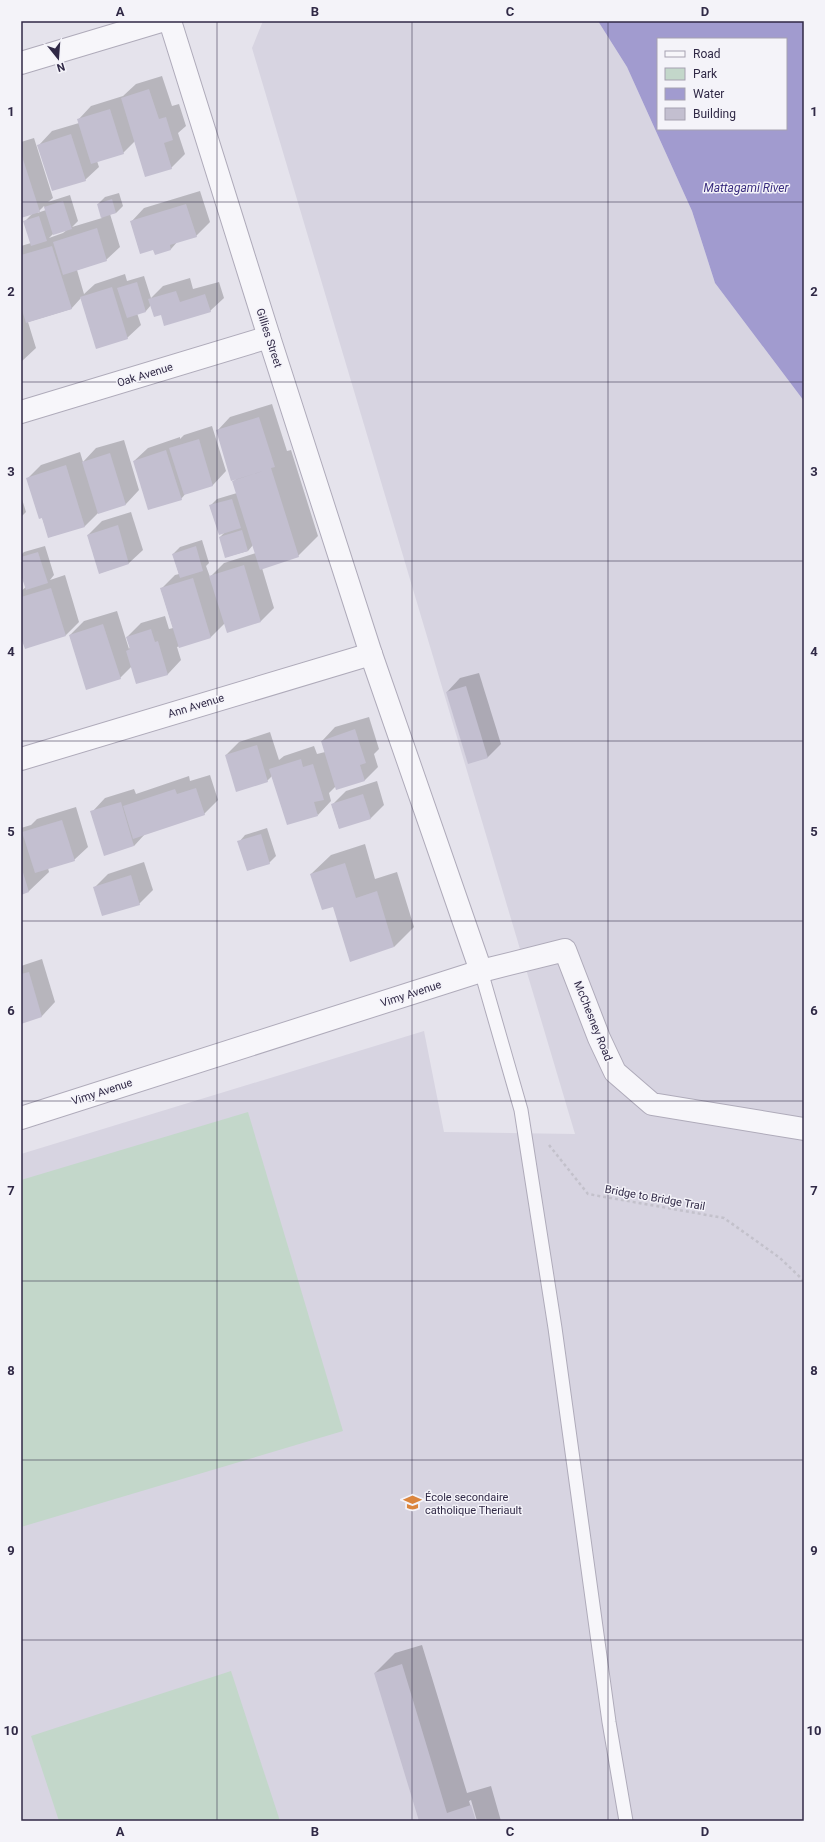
<svg xmlns="http://www.w3.org/2000/svg" width="825" height="1842" viewBox="0 0 825 1842" font-family="Roboto,sans-serif">
	<rect width="100%" height="100%" fill="#e5e3ec"/>
	<polygon fill="#d7d4e1" points="263,21 598,21 627,67 692,211 715,283 804,401 804,1821 21,1821 21,1154 424,1031 444,1132 575,1134 252,48"/>
	<g fill="#c3d7ca">
		<polygon points="248,1112 343,1431 21,1527 21,1180"/>
		<polygon points="231,1671 280,1821 59,1821 31,1736"/>
	</g>
	<path fill="#a19bcf" fill-rule="evenodd" d="M598 21H804V401L715 283 692 211 627 67ZM658 39H786V129H658Z"/>
	<g fill="#0003" fill-rule="evenodd">
		<polygon points="162,76 172,106 179,104 186,126 178,133 185,154 171,168 135,141 123,153 97,161 99,167 85,180 39,145 52,131 79,123 78,120 91,106 123,96 136,84"/>
		<path d="M34 138 53 198 48 202 70 195 78 221 72 227 102 218 98 204 105 197 119 193 123 206 116 213 110 214 120 247 106 260 77 270 84 294 95 284 125 274 127 281 144 276 151 298 163 286 190 278 193 289 219 282 224 298 210 311 162 314 151 305 146 311 137 313 141 325 127 338 81 298 71 309 28 322 36 348 21 362V246L31 243 24 222 33 213 21 217V142ZM44 206 46 210 37 213ZM67 230 63 233 49 238 53 234Z"/>
		<polygon points="200,191 210,222 196,236 178,241 171,249 154,249 131,222 144,208"/>
		<polygon points="272,404 287,451 291,450 318,536 298,556 262,568 274,608 261,621 225,623 211,637 177,647 181,660 168,674 137,683 132,666 120,678 70,635 84,621 117,611 129,649 130,647 127,637 141,623 165,616 169,629 173,628 161,589 175,575 179,574 173,554 180,547 202,540 209,563 206,566 210,577 224,563 256,553 253,545 248,551 226,557 220,537 225,532 210,506 217,499 237,493 233,482 237,478 217,431 230,417"/>
		<polygon points="212,426 226,471 213,485 187,492 181,499 134,461 148,448 180,437 180,439 184,435"/>
		<polygon points="124,440 139,490 126,504 98,513 85,526 49,537 28,478 41,465 80,452 83,462 96,448"/>
		<polygon points="21,496 26,512 21,517"/>
		<polygon points="131,512 143,550 129,563 100,573 88,535 102,521"/>
		<polygon points="45,546 54,575 50,580 65,575 79,622 66,635 21,634 21,591 26,587 21,572 21,555 24,552"/>
		<polygon points="479,673 501,744 488,757 469,763 447,692 460,678"/>
		<polygon points="369,717 379,749 374,754 378,767 365,780 336,786 329,793 331,801 318,815 272,776 267,781 226,755 239,742 270,732 279,760 284,756 314,746 317,754 325,752 322,741 335,727"/>
		<polygon points="210,775 218,800 204,814 145,834 134,846 92,812 105,798 134,789 136,794 189,776 190,781"/>
		<polygon points="377,781 384,805 371,818 339,828 332,805 346,791"/>
		<polygon points="76,807 88,847 74,860 48,868 49,872 29,891 21,894 21,828 31,825 37,819"/>
		<polygon points="267,828 276,856 269,863 239,842 245,835"/>
		<polygon points="365,844 375,879 397,872 414,927 394,947 311,874 331,855"/>
		<polygon points="144,862 153,890 139,904 94,888 108,874"/>
		<polygon points="42,959 55,1002 42,1016 21,1023 21,966"/>
		<polygon points="422,1645 467,1793 491,1786 501,1821 477,1821 471,1800 469,1801 475,1821 417,1821 420,1818 375,1673 395,1653"/>
	</g>
	<g fill="#c3bfd0">
		<polygon points="149,89 159,119 166,117 173,140 164,143 172,169 145,177 121,98"/>
		<polygon points="110,109 124,154 91,164 77,119"/>
		<polygon points="71,134 86,181 52,191 37,145"/>
		<polygon points="21,153 40,212 21,218"/>
		<polygon points="112,199 116,213 101,218 97,204"/>
		<polygon points="63,201 72,229 53,235 44,207"/>
		<polygon points="186,204 197,237 170,245 171,250 155,255 153,250 140,254 130,221"/>
		<polygon points="39,216 47,241 31,246 23,221"/>
		<polygon points="97,228 107,261 63,275 53,242"/>
		<polygon points="52,246 72,309 26,323 21,307 21,255"/>
		<polygon points="137,282 146,312 127,318 117,288"/>
		<polygon points="112,287 128,339 96,349 80,297"/>
		<polygon points="176,291 180,302 205,294 211,312 164,326 161,315 154,317 148,299"/>
		<polygon points="259,417 275,467 271,468 299,557 260,570 232,481 263,471 231,481 216,430"/>
		<polygon points="199,439 213,486 184,495 169,448"/>
		<polygon points="166,450 182,500 148,510 133,461"/>
		<polygon points="110,453 126,505 98,514 82,462"/>
		<polygon points="66,465 85,527 48,538 42,518 39,519 26,478"/>
		<polygon points="232,499 241,528 219,535 209,505"/>
		<polygon points="118,525 129,564 99,574 87,535"/>
		<polygon points="242,530 248,551 225,558 219,537"/>
		<polygon points="196,546 203,571 180,578 172,554"/>
		<polygon points="38,552 48,583 26,590 21,575 21,557"/>
		<polygon points="244,565 261,622 227,633 209,576"/>
		<polygon points="193,578 211,638 179,648 160,588"/>
		<polygon points="51,588 66,636 25,649 21,638 21,597"/>
		<polygon points="103,624 121,679 86,690 69,635"/>
		<polygon points="151,629 155,642 158,641 168,675 136,684 126,651 130,649 126,637"/>
		<polygon points="466,686 488,758 468,764 446,692"/>
		<polygon points="355,729 366,763 360,765 365,781 336,790 321,741"/>
		<polygon points="257,745 268,782 236,792 225,755"/>
		<polygon points="301,759 303,767 313,764 324,800 314,802 318,816 287,825 269,769"/>
		<polygon points="196,788 205,815 133,839 123,806 175,789 177,794"/>
		<polygon points="363,794 371,819 339,829 331,804"/>
		<polygon points="121,802 134,846 104,856 90,811"/>
		<polygon points="62,820 75,861 35,873 22,832"/>
		<polygon points="261,834 270,864 247,871 237,841"/>
		<polygon points="345,863 356,898 377,891 394,947 350,962 333,907 322,910 310,874"/>
		<polygon points="21,866 29,892 21,895"/>
		<polygon points="131,875 140,905 102,916 93,887"/>
		<polygon points="29,972 42,1017 21,1024 21,974"/>
		<polygon points="402,1664 447,1813 471,1805 476,1821 419,1821 374,1673"/>
	</g>
	<g fill="none" stroke-linecap="round" stroke-linejoin="round">
		<defs>
			<polyline id="lane" points="481,971 521,1110 555,1328 609,1722 626,1821"/>
			<g id="street">
				<polyline points="170,21 269,337 371,654 481,971"/>
				<polyline points="21,63 161,21"/>
				<polyline points="21,412 269,337"/>
				<polyline points="21,759 371,654"/>
				<polyline points="21,1118 481,971 565,950 599,1038 615,1072 652,1104 804,1129"/>
			</g>
		</defs>
		<use href="#lane" stroke="#afabba" stroke-width="15"/>
		<use href="#street" stroke="#afabba" stroke-width="24"/>
		<polyline stroke="#c3c1cb" stroke-width="2.5" stroke-dasharray="3 3" stroke-linecap="butt" points="549,1145 588,1194 724,1218 780,1258 804,1281"/>
		<use href="#lane" stroke="#f7f6fa" stroke-width="13"/>
		<use href="#street" stroke="#f7f6fa" stroke-width="22"/>
	</g>
	<path fill="none" stroke="#302946" stroke-width="1" stroke-opacity="0.55" d="M217 21V1821M412 21V1821M608 21V1821M21 202H804M21 382H804M21 561H804M21 741H804M21 921H804M21 1101H804M21 1281H804M21 1460H804M21 1640H804"/>
	<defs>
		<symbol id="school-bare" viewBox="-9 -9 18 18"><path d="M0-5L7-2L0 1L-7-2ZM-4 1L0 2.5L4 1V4Q0 6-4 4Z" fill="#db853d" stroke="#f4f3f9" stroke-width="2.5" paint-order="stroke"/></symbol>
	</defs>
	<g fill-rule="evenodd">
		<use href="#school-bare" x="400" y="1490" width="25" height="25"/>
	</g>
	<g text-anchor="middle" dominant-baseline="central" stroke-width="3" stroke-linejoin="round" paint-order="stroke">
		<g font-size="11" fill="#302946" stroke="#f4f3f9">
			<text transform="translate(269 338) rotate(72)">Gillies Street</text>
			<text transform="translate(145 375) rotate(-17)">Oak Avenue</text>
			<text transform="translate(196 706) rotate(-17)">Ann Avenue</text>
			<text transform="translate(411 994) rotate(-18)">Vimy Avenue</text>
			<text transform="translate(593 1021) rotate(68)">McChesney Road</text>
			<text transform="translate(102 1092) rotate(-18)">Vimy Avenue</text>
			<text transform="translate(655 1198) rotate(10)">Bridge to Bridge Trail</text>
		</g>
		<g font-size="11" fill="#302946" stroke="#f4f3f9" text-anchor="start">
			<text x="425" y="1497">École secondaire<tspan x="425" dy="13">catholique Theriault</tspan></text>
		</g>
		<g font-size="12" font-style="italic" fill="#3b2e7f" stroke="#f4f3f9">
			<text x="746" y="188">Mattagami River</text>
		</g>
	</g>
	<rect width="825" height="1842" fill="none" stroke="#f4f3f9" stroke-width="44"/>
	<rect x="657" y="38" width="130" height="92" fill="#f4f3f9" stroke="#a6a2b1"/>
	<rect x="665" y="51" width="20" height="6" fill="#f7f6fa" stroke="#a6a2b1"/>
	<text x="693" y="58" font-size="12" fill="#302946">Road</text>
	<rect x="665" y="68" width="20" height="12" fill="#c3d7ca" stroke="#a6a2b1"/>
	<text x="693" y="78" font-size="12" fill="#302946">Park</text>
	<rect x="665" y="88" width="20" height="12" fill="#a19bcf" stroke="#a6a2b1"/>
	<text x="693" y="98" font-size="12" fill="#302946">Water</text>
	<rect x="665" y="108" width="20" height="12" fill="#c3bfd0" stroke="#a6a2b1"/>
	<text x="693" y="118" font-size="12" fill="#302946">Building</text>
	<g transform="translate(58 58) rotate(163)" stroke="#f4f3f9" stroke-width="3" paint-order="stroke">
	<path d="M0-3L7 15L0 10L-7 15Z" fill="#302946"/>
	<text y="-6" font-size="11" font-weight="bold" text-anchor="middle" fill="#302946">N</text>
	</g>
	<rect x="22" y="22" width="781" height="1798" fill="none" stroke="#302946" stroke-width="1.5"/>
	<g font-size="13" text-anchor="middle" font-weight="bold" fill="#302946">
		<text x="120" y="16">A</text>
		<text x="315" y="16">B</text>
		<text x="510" y="16">C</text>
		<text x="705" y="16">D</text>
		<text x="11" y="116">1</text>
		<text x="814" y="116">1</text>
		<text x="11" y="296">2</text>
		<text x="814" y="296">2</text>
		<text x="11" y="476">3</text>
		<text x="814" y="476">3</text>
		<text x="11" y="656">4</text>
		<text x="814" y="656">4</text>
		<text x="11" y="836">5</text>
		<text x="814" y="836">5</text>
		<text x="11" y="1015">6</text>
		<text x="814" y="1015">6</text>
		<text x="11" y="1195">7</text>
		<text x="814" y="1195">7</text>
		<text x="11" y="1375">8</text>
		<text x="814" y="1375">8</text>
		<text x="11" y="1555">9</text>
		<text x="814" y="1555">9</text>
		<text x="11" y="1735">10</text>
		<text x="814" y="1735">10</text>
		<text x="120" y="1836">A</text>
		<text x="315" y="1836">B</text>
		<text x="510" y="1836">C</text>
		<text x="705" y="1836">D</text>
	</g>
</svg>
